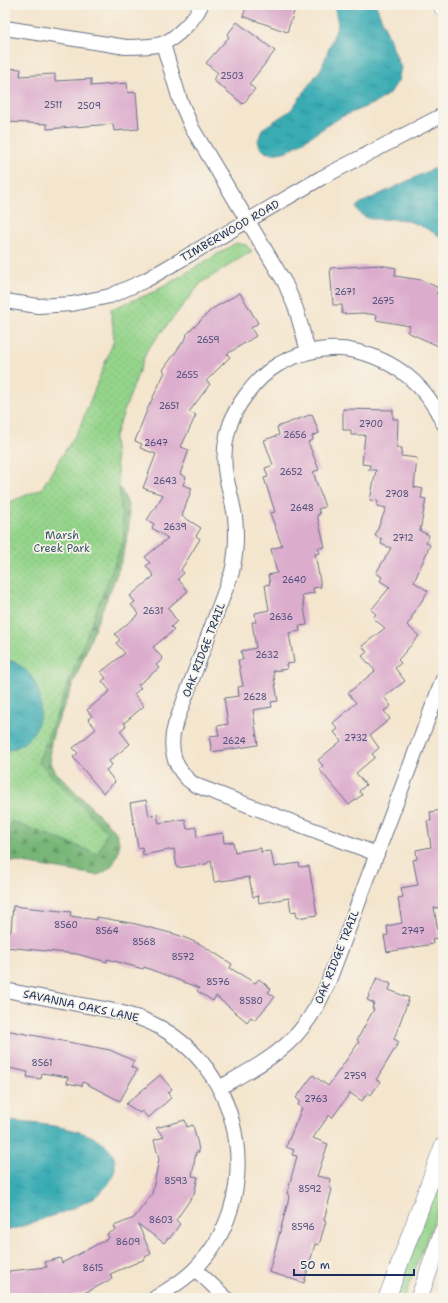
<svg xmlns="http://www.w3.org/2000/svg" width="448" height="1303" viewBox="0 0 448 1303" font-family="'Shantell Sans',sans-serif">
	<defs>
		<pattern id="forest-firs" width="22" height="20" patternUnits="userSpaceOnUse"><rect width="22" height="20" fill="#77b677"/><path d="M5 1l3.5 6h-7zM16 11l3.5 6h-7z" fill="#619465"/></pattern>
		<pattern id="park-dots" width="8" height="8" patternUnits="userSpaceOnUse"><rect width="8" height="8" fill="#94d48b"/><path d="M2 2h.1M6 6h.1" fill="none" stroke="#7fb67a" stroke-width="1.8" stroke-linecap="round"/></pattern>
		<pattern id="water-ripples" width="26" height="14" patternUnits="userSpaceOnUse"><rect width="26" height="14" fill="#39abb3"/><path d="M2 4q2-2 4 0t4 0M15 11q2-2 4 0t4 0" fill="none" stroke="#2f8c95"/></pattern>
	</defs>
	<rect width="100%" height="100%" fill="#f7f3e8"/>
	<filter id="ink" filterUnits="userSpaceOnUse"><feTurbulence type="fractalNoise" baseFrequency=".025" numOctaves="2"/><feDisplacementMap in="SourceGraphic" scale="8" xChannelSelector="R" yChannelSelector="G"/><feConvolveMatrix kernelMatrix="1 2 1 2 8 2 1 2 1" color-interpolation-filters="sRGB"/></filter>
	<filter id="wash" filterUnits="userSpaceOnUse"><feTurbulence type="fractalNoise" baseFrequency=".012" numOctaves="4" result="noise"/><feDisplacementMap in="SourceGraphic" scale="16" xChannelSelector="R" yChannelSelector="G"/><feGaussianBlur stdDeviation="0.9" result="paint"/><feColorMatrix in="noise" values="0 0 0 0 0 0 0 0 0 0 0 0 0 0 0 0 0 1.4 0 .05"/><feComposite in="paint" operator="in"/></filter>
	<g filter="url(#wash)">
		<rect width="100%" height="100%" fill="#f4e5cd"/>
		<polygon fill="#94d48b" stroke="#588274" points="443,1171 443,1198 404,1298 394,1298"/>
		<path fill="url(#forest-firs)" stroke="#49726a" d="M119 487C125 496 129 504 129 515 130 551 111 587 98 620 84 657 69 694 54 731 50 746 47 757 55 771L115 831C125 846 115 872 96 875L5 860V816Z"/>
		<polygon fill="url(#park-dots)" stroke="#588274" points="236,243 246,245 252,251 201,283 147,350 114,438 124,539 38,762 107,832 98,854 11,821 5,887 5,504 41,489 79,429 114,340 111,309 154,292"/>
		<g fill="url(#water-ripples)" stroke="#2a6d88">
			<polygon points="334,5 376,5 401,68 398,81 390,93 377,102 341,117 288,151 273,154 265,152 260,147 258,141 262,129 291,110 322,67 338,24"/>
			<path d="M443 166V239C431 230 419 224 404 220 389 216 363 226 356 207L359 204 437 167Z"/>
			<path d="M5 659C51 670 54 742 5 751Z"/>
			<path d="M5 1121C32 1123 81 1126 103 1143 110 1148 114 1154 115 1163 117 1196 67 1211 43 1219 31 1223 18 1229 5 1230Z"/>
		</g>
		<g id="blocks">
			<g fill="#dcaccd">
				<polygon points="247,5 285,5 295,9 287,32 243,16"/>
				<polygon points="237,22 275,51 249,84 255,89 243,104 213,80 218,73 206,63 229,37 227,35"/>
				<polygon points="5,68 21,69 20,76 55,74 55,81 91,79 91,86 127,83 128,93 136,92 139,129 114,131 113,124 47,129 47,124 7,122 8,115 5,115"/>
				<polygon points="380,265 396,268 395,276 421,280 439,288 436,294 443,297 443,348 407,332 410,326 376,320 377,315 362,313 342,314 342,305 333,305 330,268"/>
				<polygon points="240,293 258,323 251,328 256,336 227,354 230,357 206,381 210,384 189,412 196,415 181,447 189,450 180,474 186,477 183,485 192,488 182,516 201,528 196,536 200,539 181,570 184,573 178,579 188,591 168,608 177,621 171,627 174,630 153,647 163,659 156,665 159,668 138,685 141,688 134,694 144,706 124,723 126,726 120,731 130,744 109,761 112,765 106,770 115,782 103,793 73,757 78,753 73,748 96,729 88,719 92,716 87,710 110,691 102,681 106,678 101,672 125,653 116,643 120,640 115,634 139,614 131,605 135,602 130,596 154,576 146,566 150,563 145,557 168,538 152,528 154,524 147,520 163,495 143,488 156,454 140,448 142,444 135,441 147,410 165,372 163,370 187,336 186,335 212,309"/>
				<polygon points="343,409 393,410 393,419 398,419 397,448 402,448 401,456 417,458 414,487 423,489 421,498 426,499 420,531 429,535 426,543 430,545 414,582 428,591 411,618 412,619 407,625 419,636 398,660 401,663 395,668 405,681 384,697 391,706 384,711 390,719 370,735 379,748 372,754 375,757 356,773 366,785 359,791 362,795 349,805 319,769 323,766 318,760 341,741 334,732 338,729 333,723 356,703 348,693 375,671 362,656 367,652 362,646 385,628 373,618 376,614 371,610 390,587 380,581 382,577 376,573 391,548 381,544 382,539 375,536 386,508 377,506 378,501 370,500 376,470 369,470 370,465 362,464 365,435 351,435 351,430 343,430"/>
				<polygon points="312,414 319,433 312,436 313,440 308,442 319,470 313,472 325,507 318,509 320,514 317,515 325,547 318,548 320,553 315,554 321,587 313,588 314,593 302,595 307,625 299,626 300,631 289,633 294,663 286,664 287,669 273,671 278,701 271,702 272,707 253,710 258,745 212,752 209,736 219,735 217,726 228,724 224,698 239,696 238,687 243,686 238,660 243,660 241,651 256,648 252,622 256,622 255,613 269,610 265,585 270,584 268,575 277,573 271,549 282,546 270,513 275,512 264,478 268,477 265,468 273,465 264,440 279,435 277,427"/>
				<polygon points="146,800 149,816 157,814 159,823 185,819 187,829 196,827 197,837 223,833 224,843 233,842 235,852 261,848 261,852 271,851 274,867 299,863 300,867 309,866 317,915 297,918 296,911 291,912 289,898 259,903 258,896 253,897 249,877 214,882 211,860 206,864 177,868 174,849 143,855 142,847 138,848 130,803"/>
				<polygon points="443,810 443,907 434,908 439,938 432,939 433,944 387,952 384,936 388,935 387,926 402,923 398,898 403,897 401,888 418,885 413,860 417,859 416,850 431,847 427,821 431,821 430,812"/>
				<polygon points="13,906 71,912 70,916 97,920 97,917 136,924 178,935 200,944 232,964 230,968 255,983 259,979 271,989 268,992 275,997 255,1020 251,1017 247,1022 216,996 213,1001 197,991 199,988 144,967 143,969 107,959 107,962 77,954 5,947 5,931 11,931"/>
				<polygon points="377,978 391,984 389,990 409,998 394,1039 399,1042 376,1080 380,1082 371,1095 368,1092 362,1101 350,1093 332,1118 329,1115 313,1138 328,1144 317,1176 331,1179 329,1188 332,1189 324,1220 326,1221 319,1245 315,1244 304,1283 269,1272 288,1202 289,1195 287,1194 297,1156 292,1155 294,1150 286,1147 302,1108 298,1105 300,1101 296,1098 313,1075 328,1086 359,1042 357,1040 374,1009 372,1008 374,1003 367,1000"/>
				<polygon points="5,1030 110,1050 134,1061 131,1067 137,1070 120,1101 83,1082 82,1086 67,1083 68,1077 42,1073 41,1079 27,1077 28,1072 5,1067"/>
				<polygon points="160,1075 172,1089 168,1093 171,1098 148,1118 142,1111 140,1113 126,1104"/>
				<polygon points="185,1120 187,1127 193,1125 198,1145 199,1152 196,1152 192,1176 198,1177 194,1194 176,1220 180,1224 169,1239 168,1238 164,1243 138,1224 151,1254 145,1257 145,1259 110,1274 112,1279 89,1291 72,1296 72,1298 5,1298 5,1273 9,1273 9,1271 47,1267 45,1262 60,1258 62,1263 109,1238 107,1234 116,1230 114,1226 134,1218 152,1194 159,1159 154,1140 164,1137 156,1128"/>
			</g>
		</g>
	</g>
	<g filter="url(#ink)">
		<use href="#blocks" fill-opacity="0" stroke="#676f85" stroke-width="1"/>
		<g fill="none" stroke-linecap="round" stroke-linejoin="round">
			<defs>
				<g id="minor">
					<path d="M5 28 126 47C138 47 150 47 161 44 175 40 196 18 201 5"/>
					<polyline points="163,44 180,100 192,128 285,283 296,309 308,351"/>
					<polyline points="5,301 38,306 72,304 110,296 146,280 321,178 443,115"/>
					<path d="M377 854 195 785C174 771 168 748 175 725L232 572C236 554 237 535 235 517 233 503 229 490 226 476 221 448 228 418 246 395 255 383 265 372 279 364 303 351 327 345 355 351 395 360 426 385 443 423"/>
					<path d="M5 990C31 995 57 1000 82 1005 109 1010 137 1014 161 1028 246 1076 265 1200 194 1270 183 1281 169 1289 155 1298"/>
					<path d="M219 1088C273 1057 303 1043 328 983L443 679"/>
					<polyline points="195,1269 226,1298"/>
				</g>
				<g id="tertiary">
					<polyline points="442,5 443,8"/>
					<polyline points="387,1298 443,1146"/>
					<polyline points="419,1298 443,1231"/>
				</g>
			</defs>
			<use href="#minor" stroke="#676f85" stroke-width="16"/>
			<use href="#tertiary" stroke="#676f85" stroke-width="18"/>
			<use href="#minor" stroke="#fff" stroke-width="14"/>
			<use href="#tertiary" stroke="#fff" stroke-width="17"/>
		</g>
	</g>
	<g text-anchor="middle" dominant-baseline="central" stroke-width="3.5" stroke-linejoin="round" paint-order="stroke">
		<g font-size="9" fill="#4b4e7a">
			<text x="232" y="76">2503</text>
			<text x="53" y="105">2511</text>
			<text x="89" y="106">2509</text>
			<text x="345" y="292">2671</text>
			<text x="383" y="301">2675</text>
			<text x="208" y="340">2659</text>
			<text x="187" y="375">2655</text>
			<text x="169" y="406">2651</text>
			<text x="371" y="424">2700</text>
			<text x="295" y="435">2656</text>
			<text x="156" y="443">2647</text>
			<text x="291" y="472">2652</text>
			<text x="165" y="481">2643</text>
			<text x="397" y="494">2708</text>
			<text x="302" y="508">2648</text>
			<text x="175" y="527">2639</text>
			<text x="403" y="538">2712</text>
			<text x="294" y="580">2640</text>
			<text x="153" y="611">2631</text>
			<text x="281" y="617">2636</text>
			<text x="267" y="655">2632</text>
			<text x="255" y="697">2628</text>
			<text x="356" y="738">2732</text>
			<text x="234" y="741">2624</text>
			<text x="66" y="925">8560</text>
			<text x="107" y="931">8564</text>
			<text x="413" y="931">2747</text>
			<text x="144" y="942">8568</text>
			<text x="183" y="957">8572</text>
			<text x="218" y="982">8576</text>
			<text x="251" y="1001">8580</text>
			<text x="42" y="1063">8561</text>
			<text x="355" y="1076">2759</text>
			<text x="316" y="1099">2763</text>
			<text x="176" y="1181">8593</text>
			<text x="310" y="1189">8592</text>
			<text x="161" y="1220">8603</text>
			<text x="303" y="1227">8596</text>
			<text x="128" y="1242">8609</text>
			<text x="93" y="1268">8615</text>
		</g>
		<g font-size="11" fill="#1b2f5e" stroke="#f7f3e8">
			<text transform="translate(230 231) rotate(-30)">TIMBERWOOD ROAD</text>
			<text transform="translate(204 650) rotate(-69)">OAK RIDGE TRAIL</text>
			<text transform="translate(337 957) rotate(-68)">OAK RIDGE TRAIL</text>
			<text transform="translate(81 1006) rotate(12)">SAVANNA OAKS LANE</text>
		</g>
		<g font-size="11" fill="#395869" stroke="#f7f3e8">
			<text x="62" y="535">Marsh<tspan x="62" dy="13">Creek Park</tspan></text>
		</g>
	</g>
	<rect width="448" height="1303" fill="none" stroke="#f7f3e8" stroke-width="20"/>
	<path d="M294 1269v6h120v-6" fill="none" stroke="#1b2f5e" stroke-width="2"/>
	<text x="300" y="1269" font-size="12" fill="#1b2f5e" stroke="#f7f3e8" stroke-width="3" paint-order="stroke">50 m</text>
</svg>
